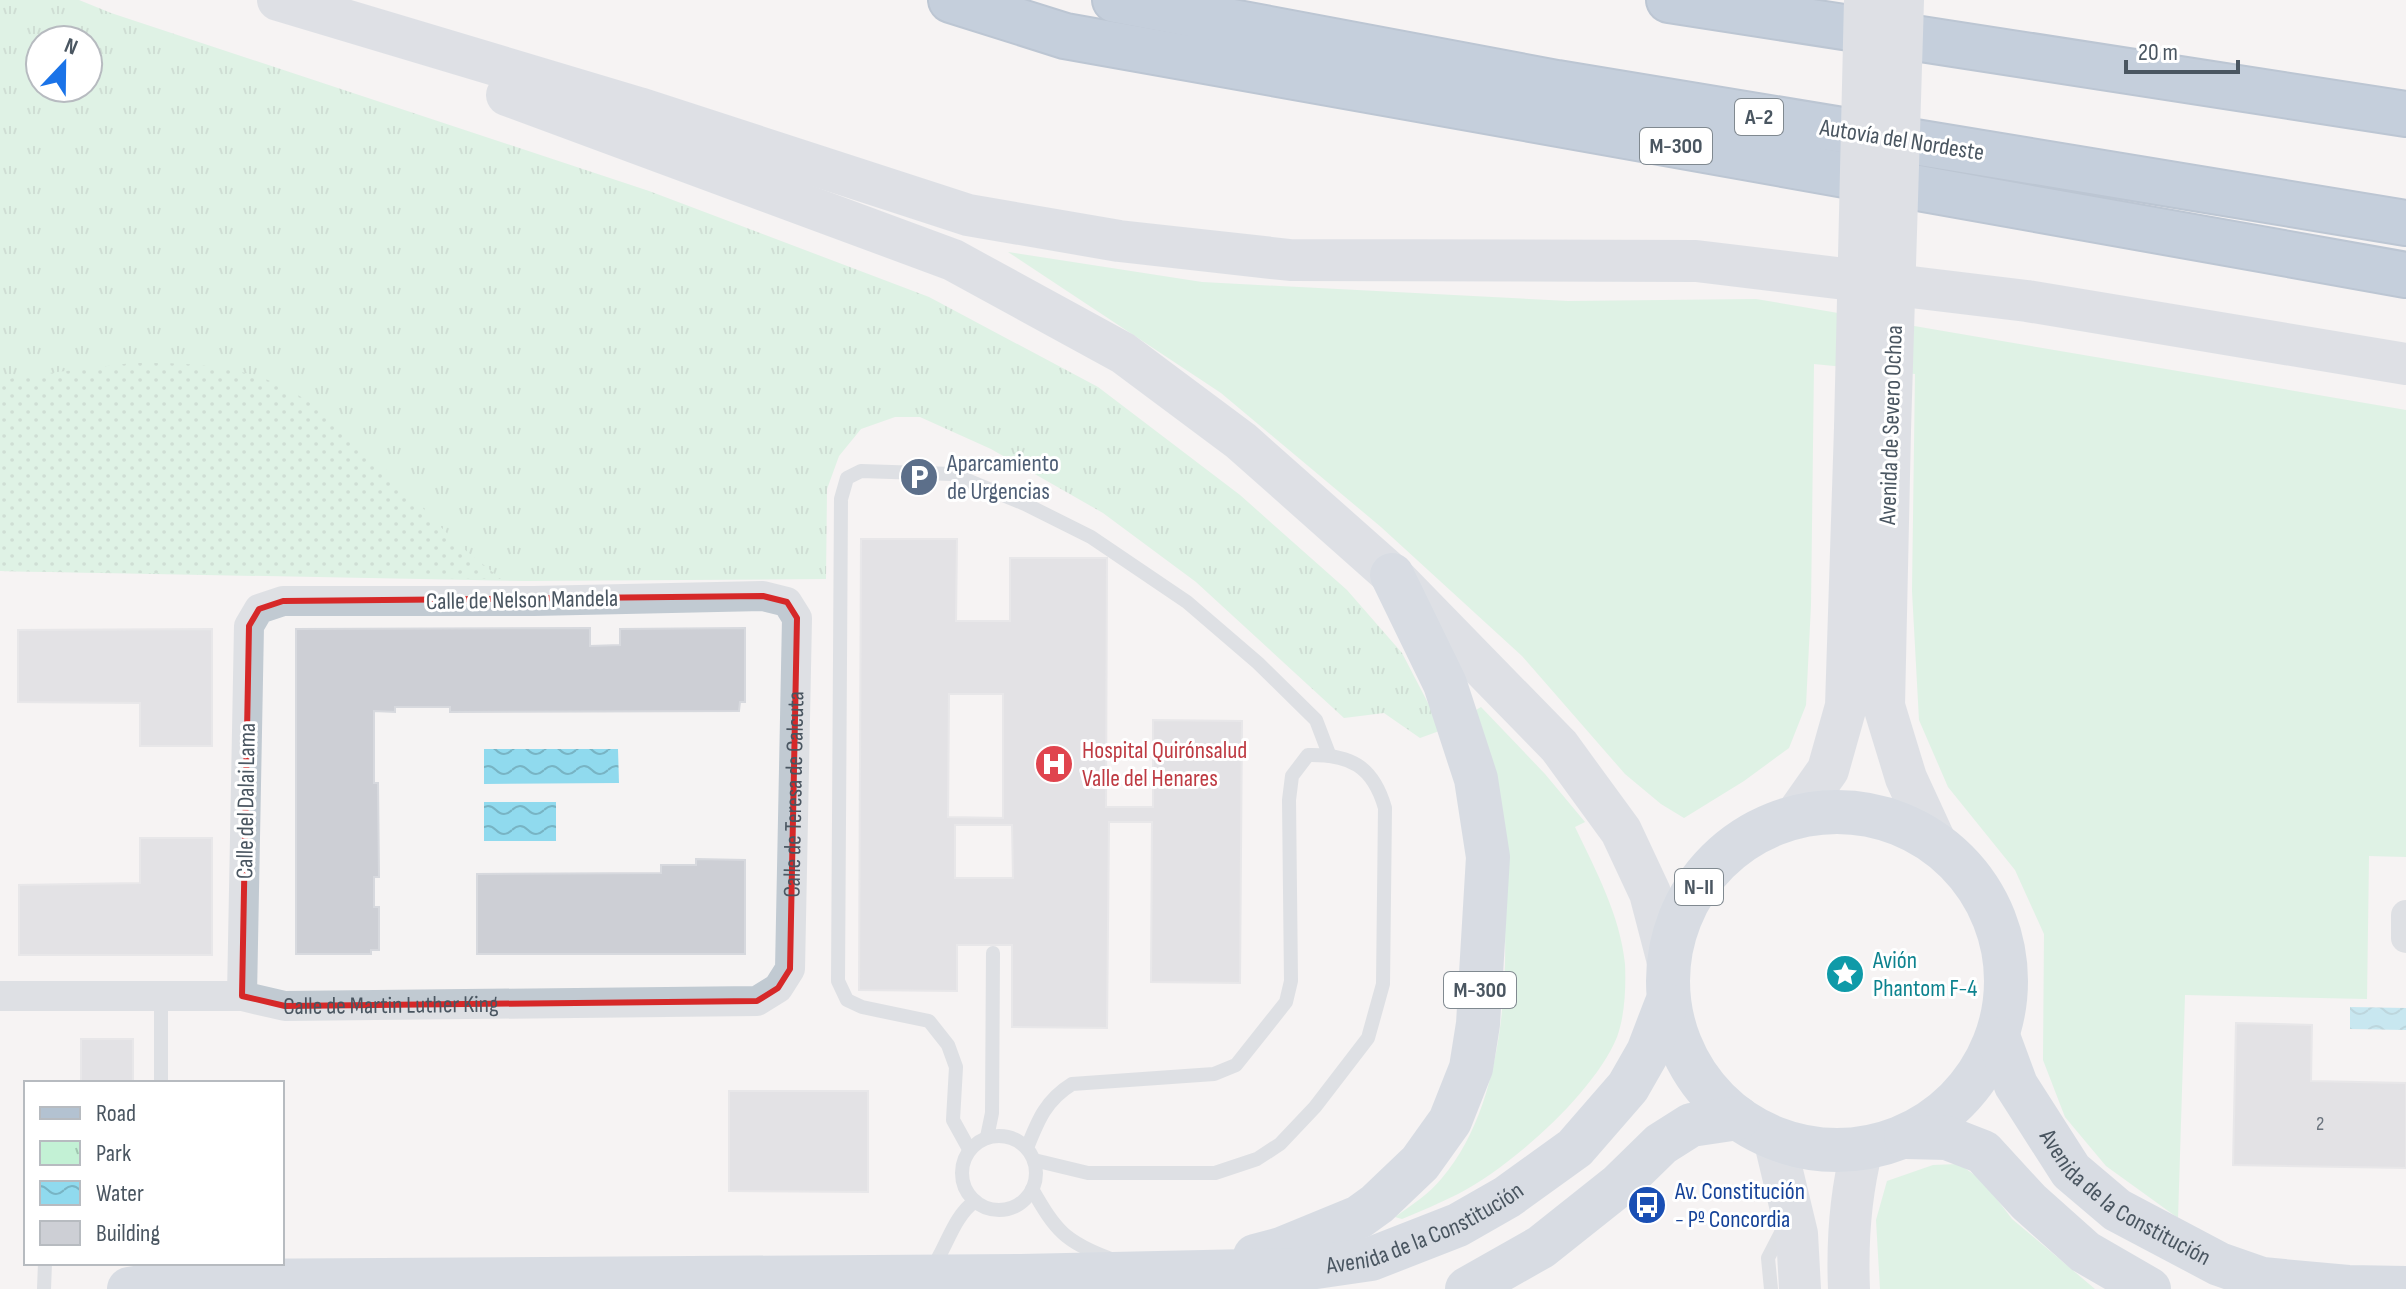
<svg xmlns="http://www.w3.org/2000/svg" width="2406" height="1289" viewBox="0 0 2406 1289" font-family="'Sofia Sans Condensed',sans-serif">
	<defs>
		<pattern id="park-tufts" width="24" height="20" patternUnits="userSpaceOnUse" patternTransform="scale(2)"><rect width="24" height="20" fill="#c3f1d5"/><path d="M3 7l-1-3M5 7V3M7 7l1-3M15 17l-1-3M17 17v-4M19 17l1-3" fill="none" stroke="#a0c6b0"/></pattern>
		<pattern id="garden-dots" width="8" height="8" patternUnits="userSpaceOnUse" patternTransform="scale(2)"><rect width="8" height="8" fill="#c3f1d5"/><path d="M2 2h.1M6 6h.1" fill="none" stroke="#a0c6b0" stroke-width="1.8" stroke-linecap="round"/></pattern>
		<pattern id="water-waves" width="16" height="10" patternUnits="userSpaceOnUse" patternTransform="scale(2)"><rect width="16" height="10" fill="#90daee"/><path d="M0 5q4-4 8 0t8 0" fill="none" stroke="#78b4c4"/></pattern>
	</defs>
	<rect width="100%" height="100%" fill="#f5f3f3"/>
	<g fill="#c3f1d5">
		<polygon points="1008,252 1202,282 1568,301 1756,299 2406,410 2406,857 2369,856 2367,999 2185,995 2178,1218 2106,1166 2065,1117 2043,1060 2044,934 2015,870 1948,787 1919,720 1912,591 1915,374 1814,364 1811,605 1806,705 1789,748 1744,781 1684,818 1661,804 1625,774 1522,656 1381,527 1221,393"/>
		<path d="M1481 707 1545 774 1585 822 1575 827C1596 871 1620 915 1625 964 1626 987 1625 1015 1617 1037 1594 1093 1512 1166 1458 1194 1440 1203 1421 1211 1402 1219L1395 1217C1412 1205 1429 1194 1442 1178 1501 1109 1509 990 1504 903 1503 881 1497 859 1494 837 1488 794 1482 752 1476 710Z"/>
		<polygon points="1959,1164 1983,1181 2012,1219 2095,1289 1880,1289 1876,1220 1887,1181 1933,1165"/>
	</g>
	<path fill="url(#park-tufts)" fill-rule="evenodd" d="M0 0H79L111 13 649 191 929 297 1098 387 1240 495 1347 590 1402 653 1442 730 1420 738 1384 713 1344 718 1196 582 1103 513 991 449 920 417H895L861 429 839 456 827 489 826 579 525 581 0 571ZM40 40H88V88H40Z"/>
	<path fill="url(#garden-dots)" d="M132 363C174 363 213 363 253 375 331 397 398 486 454 540 469 554 486 566 501 579L0 571V382L16 377Z"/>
	<g fill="url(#water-waves)">
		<polygon points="484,749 618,749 619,783 484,784"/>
		<rect x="484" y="802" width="72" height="39"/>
		<polygon points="2350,1007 2406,1008 2406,1030 2350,1029"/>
	</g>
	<g fill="#cdcfd5" stroke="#d7d9de" stroke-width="2" fill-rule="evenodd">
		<path d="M861 539H957L956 621H1010V558H1107L1106 807H1153V720L1242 721 1240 983 1151 982 1152 822H1109L1107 1028 1012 1027V945H957V991L859 990ZM949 694H1003V818L948 817ZM955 825H1012L1013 878H955Z"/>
		<polygon points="590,628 590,646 620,645 620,629 745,628 745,702 740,702 739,711 450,712 450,707 395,707 395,712 374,711 374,783 378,783 379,877 374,877 374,907 379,907 379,950 371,950 371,954 296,954 296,629"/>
		<polygon points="212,629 212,746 140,746 140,703 18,702 18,630"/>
		<polygon points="140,838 212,838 212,955 19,955 19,885 140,883"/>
		<polygon points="696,859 745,860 745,954 477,954 477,874 661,873 661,865 696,865"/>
		<polygon points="2236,1023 2312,1025 2311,1081 2406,1083 2406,1168 2233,1165"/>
		<rect x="81" y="1039" width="52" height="44"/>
		<polygon points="729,1091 868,1091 868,1192 729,1191"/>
	</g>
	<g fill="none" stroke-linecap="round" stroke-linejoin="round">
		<defs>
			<g id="highway">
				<polyline points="951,0 1065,36 2406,275"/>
				<polyline points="1115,0 1557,83 2406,223"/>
				<polyline points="1669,0 2406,114"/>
			</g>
		</defs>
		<use href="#highway" stroke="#7690ad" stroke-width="48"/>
		<g stroke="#c1cad2" stroke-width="14">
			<polyline points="161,996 161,1083"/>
			<circle cx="999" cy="1173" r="37"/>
			<polyline points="987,1137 992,1113 993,953"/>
			<path d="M1027 1148C1038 1120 1046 1100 1072 1084L1214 1074 1236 1065 1286 1002 1291 981 1289 800 1292 776 1308 755C1350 754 1373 766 1385 808L1383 984 1368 1038 1315 1107 1280 1144 1257 1159 1215 1173H1088L1034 1160"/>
			<polyline points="969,1149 953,1120 956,1067 948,1045 929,1021 862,1007 847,1000 838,981 841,499 847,478 861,471 952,474 1025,504 1091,537 1187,602 1258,663 1316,720 1329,754"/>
			<path d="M1032 1189C1056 1231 1065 1242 1111 1259"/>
			<path d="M931 1270C947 1247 953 1217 975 1201"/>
			<polyline points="44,1289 45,1263"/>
			<polyline points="1771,1289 1768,1258 1784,1227"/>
		</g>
		<g stroke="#c1cad2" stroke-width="30">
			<polyline points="2406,915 2406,938"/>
			<path id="s1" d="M0 996H242L285 1006 757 1001 778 988 790 969 797 618 787 602 763 596 534 601H283L259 609 249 626 242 996"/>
		</g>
		<g stroke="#c1cbd6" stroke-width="42">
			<polyline points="278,0 639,108 968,215 1119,241 1290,260 1696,261 2027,301 2406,364"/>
			<polyline points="507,95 953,260 1123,353 1241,441 1392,575 1559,746 1621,831 1650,893 1668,962"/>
			<polyline points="1890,430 1884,706 1906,778 1935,841"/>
			<polyline points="1797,814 1828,770 1846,706 1855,428"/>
			<polyline points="1774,1138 1797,1234 1800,1289"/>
			<path d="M1849 1289C1847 1241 1850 1196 1862 1149"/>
		</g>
		<g stroke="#b3c2d1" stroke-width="44">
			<circle cx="1837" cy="981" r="169"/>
			<path id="s2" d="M1999 1039 2016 1085 2071 1171 2117 1210 2219 1264 2262 1279 2348 1287 2406 1288"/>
			<polyline points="1906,1137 1947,1138 1983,1152 2029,1202 2085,1252 2149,1289"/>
			<polyline points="1255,1256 1281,1249 1359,1217 1377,1204 1420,1163 1450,1121 1471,1068 1478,1024 1488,857 1476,779 1445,684 1392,575"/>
			<path id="s3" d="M129 1289 173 1282 227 1281 1021 1276 1295 1270 1371 1259 1458 1225 1507 1197 1575 1148 1628 1087 1648 1052 1666 1005"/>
			<polyline points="1467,1289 1541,1247 1619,1185 1661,1144 1691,1125 1738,1118"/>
		</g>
		<use href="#highway" stroke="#8ba5c1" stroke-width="44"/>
		<g stroke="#c1cbd6" stroke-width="42">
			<polyline points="1855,428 1865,0"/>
			<polyline points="1890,430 1903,0"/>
		</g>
	</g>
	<path d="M0 0H2406V1289H0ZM763 596 787 602 797 618 790 969 778 988 757 1001 285 1006 242 996 249 626 259 609 283 601Z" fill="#f5f3f3" fill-opacity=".55" fill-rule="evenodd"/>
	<path fill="none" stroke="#d62828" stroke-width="6" stroke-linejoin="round" d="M763 596 787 602 797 618 790 969 778 988 757 1001 285 1006 242 996 249 626 259 609 283 601Z"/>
	<defs>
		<symbol id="parking-disc" viewBox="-11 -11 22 22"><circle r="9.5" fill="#5c6f8a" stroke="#fff"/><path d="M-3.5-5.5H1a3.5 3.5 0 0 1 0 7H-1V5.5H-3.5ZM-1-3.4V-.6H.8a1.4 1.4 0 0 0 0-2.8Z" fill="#fff"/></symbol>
		<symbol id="hospital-disc" viewBox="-11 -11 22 22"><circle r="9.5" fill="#e0444e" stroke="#fff"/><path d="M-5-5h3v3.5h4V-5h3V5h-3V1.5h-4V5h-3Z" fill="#fff"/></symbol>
		<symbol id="sight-disc" viewBox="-11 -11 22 22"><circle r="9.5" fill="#0f9aa8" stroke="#fff"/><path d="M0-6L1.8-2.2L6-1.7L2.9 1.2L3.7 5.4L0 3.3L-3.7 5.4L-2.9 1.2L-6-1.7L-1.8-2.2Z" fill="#fff"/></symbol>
		<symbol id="bus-disc" viewBox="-11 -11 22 22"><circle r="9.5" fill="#1a4fb4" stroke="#fff"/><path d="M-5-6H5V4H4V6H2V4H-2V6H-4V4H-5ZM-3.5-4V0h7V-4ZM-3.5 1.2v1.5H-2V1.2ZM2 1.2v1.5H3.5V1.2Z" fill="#fff"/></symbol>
	</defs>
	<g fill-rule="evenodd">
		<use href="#parking-disc" x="897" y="455" width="44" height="44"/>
		<use href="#hospital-disc" x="1032" y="742" width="44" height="44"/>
		<use href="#sight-disc" x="1823" y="952" width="44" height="44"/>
		<use href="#bus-disc" x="1625" y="1183" width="44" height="44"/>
	</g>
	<g text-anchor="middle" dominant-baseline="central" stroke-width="6" stroke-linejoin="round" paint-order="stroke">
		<g font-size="20" fill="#6b747e">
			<text x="2320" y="1124">2</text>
		</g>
		<g fill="#fff" stroke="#808990" stroke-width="2">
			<rect x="1735" y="99" width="48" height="36" rx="6"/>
			<rect x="1640" y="128" width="72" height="36" rx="6"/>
			<rect x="1675" y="869" width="48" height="36" rx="6"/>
			<rect x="1444" y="972" width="72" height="36" rx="6"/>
		</g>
		<g font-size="22" font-weight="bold" fill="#4a5661">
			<text x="1759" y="117">A-2</text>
			<text x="1676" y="146">M-300</text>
			<text x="1699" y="887">N-II</text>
			<text x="1480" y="990">M-300</text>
		</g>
		<g font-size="24" fill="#4a5661" stroke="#fff">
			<text transform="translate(1902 140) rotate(9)">Autovía del Nordeste</text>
			<text transform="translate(1891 425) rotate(-88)">Avenida de Severo Ochoa</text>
			<text transform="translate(522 600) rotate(-1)">Calle de Nelson Mandela</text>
			<text stroke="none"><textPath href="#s1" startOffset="980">Calle de Teresa de Calcuta</textPath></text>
			<text transform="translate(246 801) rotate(-89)">Calle del Dalai Lama</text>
			<text stroke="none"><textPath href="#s1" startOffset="392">Calle de Martin Luther King</textPath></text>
			<text stroke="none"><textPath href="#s2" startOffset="210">Avenida de la Constitución</textPath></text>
			<text stroke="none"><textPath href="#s3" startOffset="1304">Avenida de la Constitución</textPath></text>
		</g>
		<g font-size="24" fill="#4e5e75" stroke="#fff" text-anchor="start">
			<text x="947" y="463">Aparcamiento<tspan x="947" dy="28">de Urgencias</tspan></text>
		</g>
		<g font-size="24" fill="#be3a42" stroke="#fff" text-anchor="start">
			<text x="1082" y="750">Hospital Quirónsalud<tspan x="1082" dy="28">Valle del Henares</tspan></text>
		</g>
		<g font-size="24" fill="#0d838f" stroke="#fff" text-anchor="start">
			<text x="1873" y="960">Avión<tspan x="1873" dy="28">Phantom F-4</tspan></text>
		</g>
		<g font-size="24" fill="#164399" stroke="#fff" text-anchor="start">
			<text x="1675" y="1191">Av. Constitución<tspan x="1675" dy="28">- Pº Concordia</tspan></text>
		</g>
	</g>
	<rect x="24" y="1081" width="260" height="184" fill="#ffffff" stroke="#b7bbc0" stroke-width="2"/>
	<rect x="40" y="1107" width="40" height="12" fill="#b3c2d1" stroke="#b7bbc0" stroke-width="2"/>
	<text x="96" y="1121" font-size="24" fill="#4a5661">Road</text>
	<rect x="40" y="1141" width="40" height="24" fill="url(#park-tufts)" stroke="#b7bbc0" stroke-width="2"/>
	<text x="96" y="1161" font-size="24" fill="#4a5661">Park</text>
	<rect x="40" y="1181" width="40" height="24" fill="url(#water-waves)" stroke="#b7bbc0" stroke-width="2"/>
	<text x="96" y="1201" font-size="24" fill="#4a5661">Water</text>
	<rect x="40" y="1221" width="40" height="24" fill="#cdcfd5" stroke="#b7bbc0" stroke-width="2"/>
	<text x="96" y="1241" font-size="24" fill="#4a5661">Building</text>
	<g transform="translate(64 64) rotate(22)"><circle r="38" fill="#ffffff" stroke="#b7bbc0" stroke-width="2"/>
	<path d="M0-6L14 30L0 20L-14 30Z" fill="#1a73e8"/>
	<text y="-12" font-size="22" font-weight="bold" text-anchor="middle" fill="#4a5661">N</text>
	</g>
	<path d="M2126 60v12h112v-12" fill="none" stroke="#4a5661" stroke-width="4"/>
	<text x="2138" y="60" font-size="24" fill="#4a5661" stroke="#ffffff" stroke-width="6" paint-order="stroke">20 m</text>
</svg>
